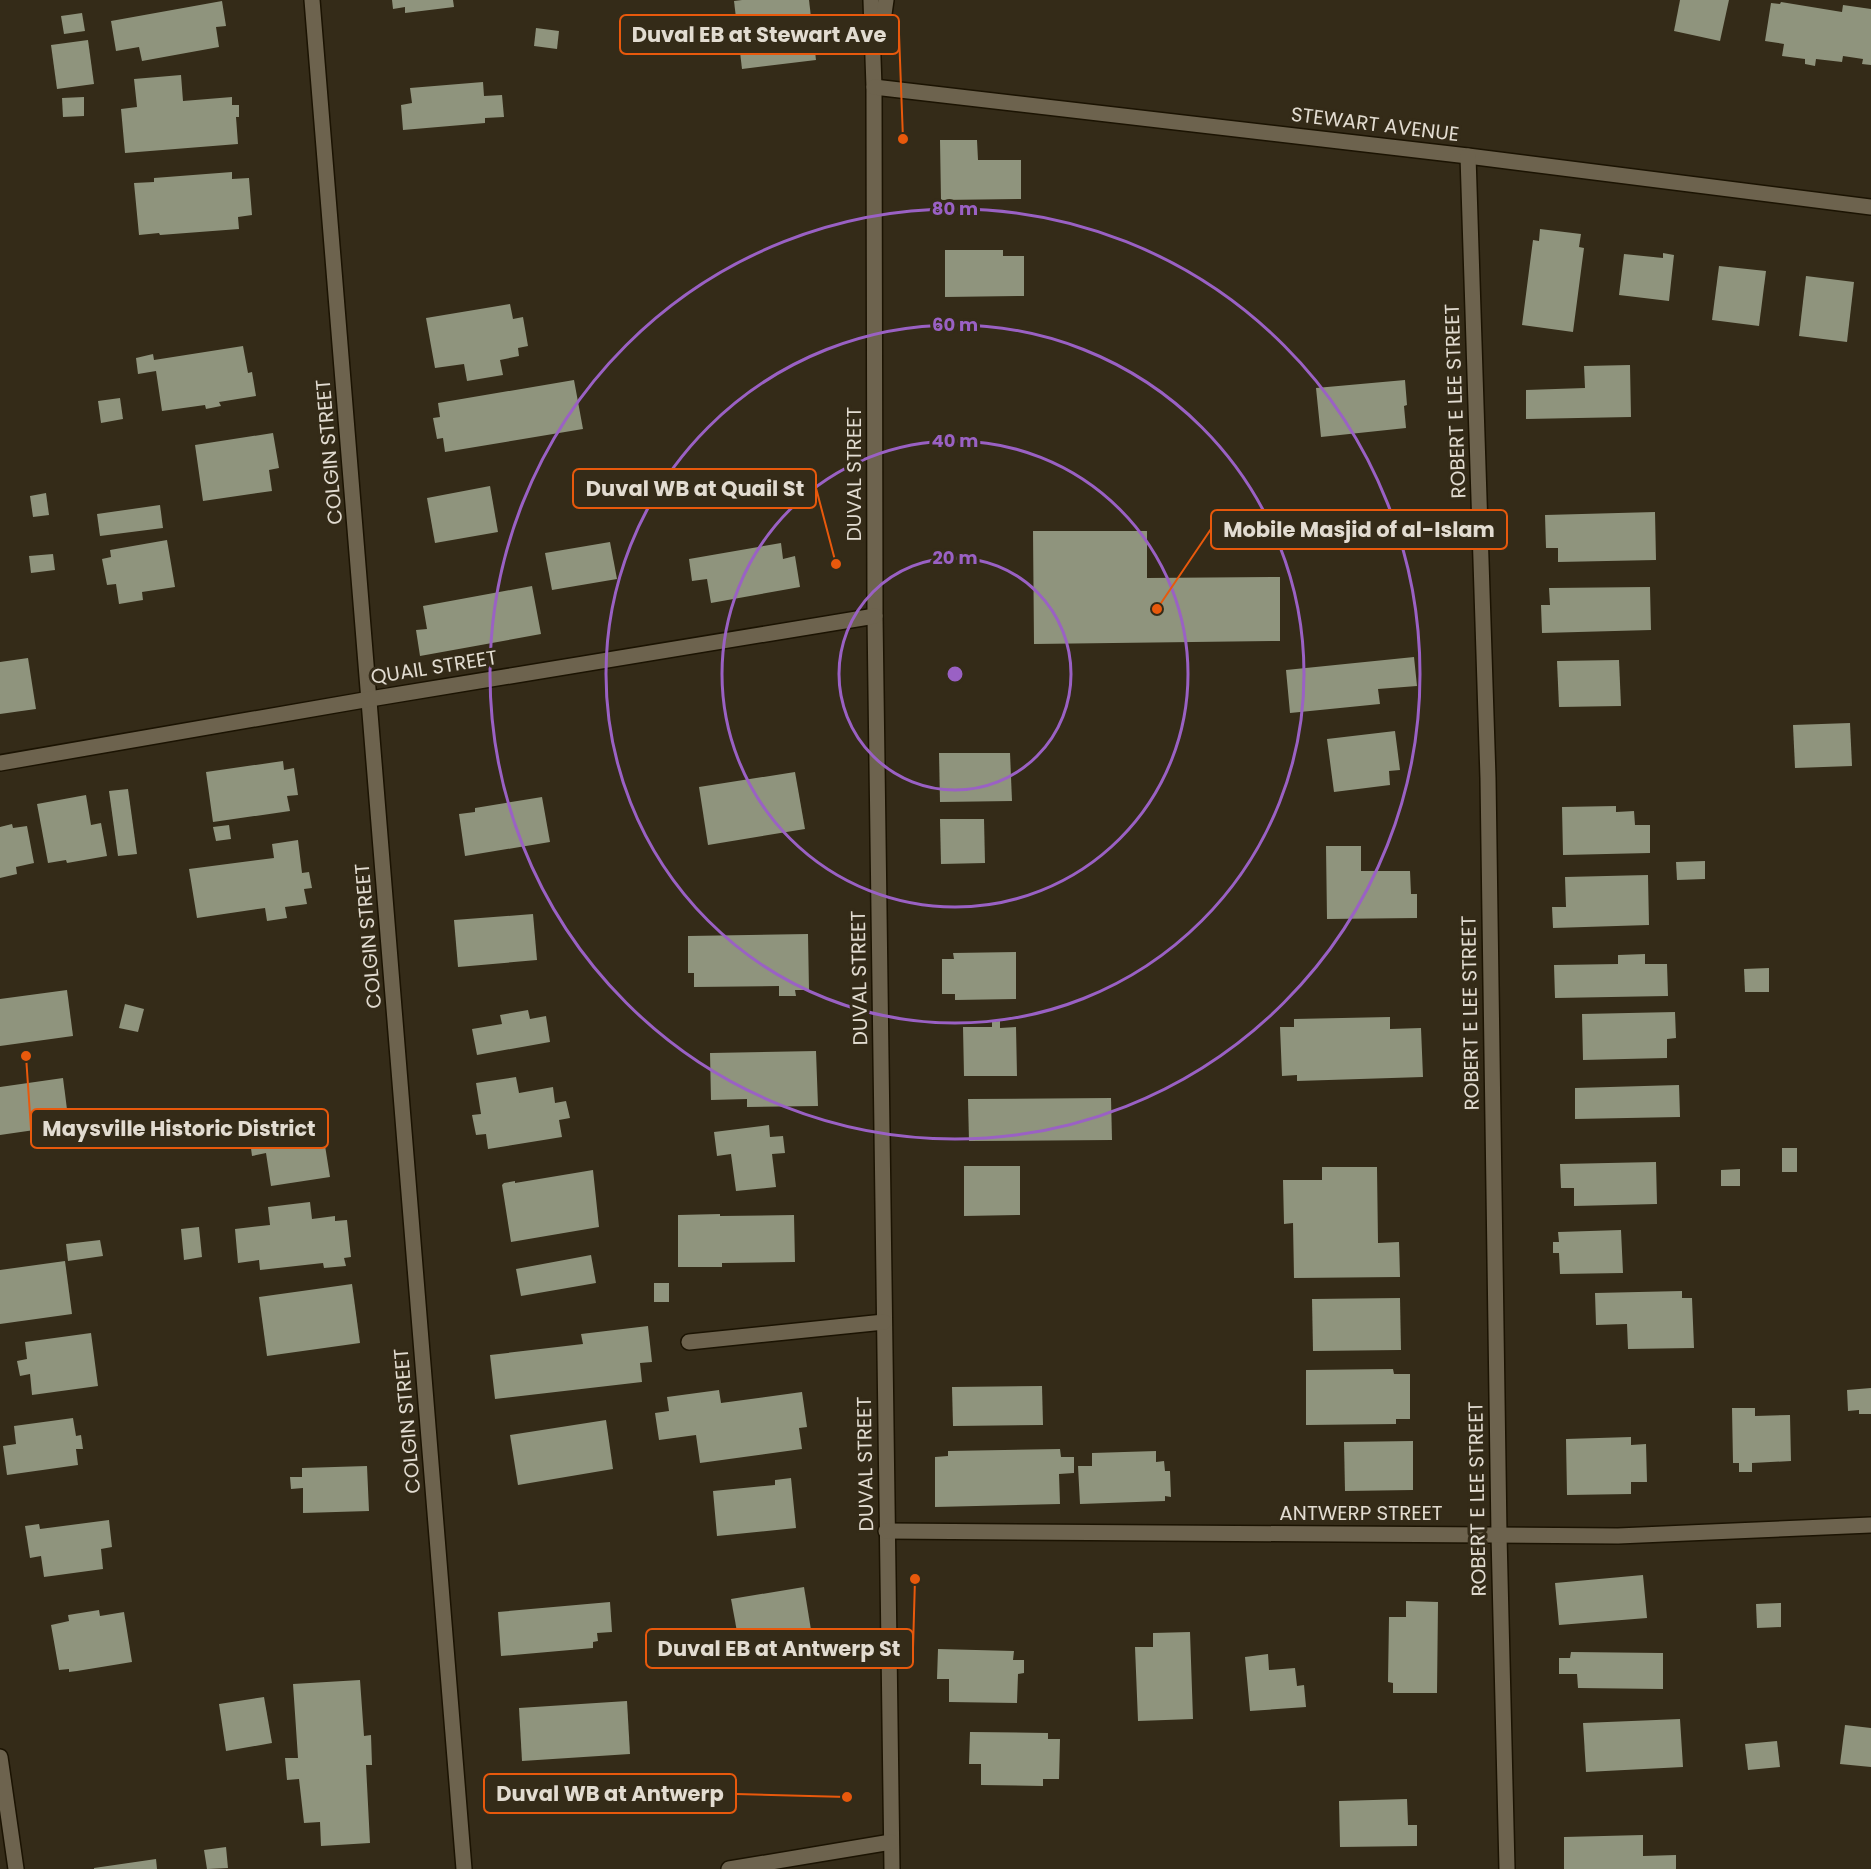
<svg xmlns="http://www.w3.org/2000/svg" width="1871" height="1869" viewBox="0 0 1871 1869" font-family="Poppins,sans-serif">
	<rect width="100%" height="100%" fill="#342b18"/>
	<g fill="#8f947d">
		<polygon points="392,0 453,0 454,7 405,13 405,7 393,9"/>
		<polygon points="742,0 809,0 816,60 742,69 734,1"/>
		<polygon points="1680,0 1729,0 1720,41 1674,31"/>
		<polygon points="222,1 226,26 216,27 219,47 142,61 139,47 116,51 111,21"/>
		<polygon points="1781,2 1842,12 1843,5 1871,9 1871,65 1862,64 1863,59 1843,56 1842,62 1816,59 1815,66 1805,64 1805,59 1782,56 1784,44 1765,41 1771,3 1780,4"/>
		<polygon points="82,13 85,31 64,34 61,16"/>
		<polygon points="536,28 559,31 557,49 534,46"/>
		<polygon points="88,40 94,84 57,89 51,45"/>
		<polygon points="181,75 183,101 232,97 232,105 239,105 239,117 236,117 238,144 125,153 121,109 137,107 134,79"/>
		<polygon points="483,82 484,96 502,95 504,117 485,118 485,123 403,130 401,105 412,103 410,88"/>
		<polygon points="84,97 84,116 63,117 62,98"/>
		<polygon points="940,140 977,140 978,160 1021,160 1021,199 941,200"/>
		<polygon points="232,172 232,179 249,178 252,215 238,217 239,229 160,235 159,233 139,235 134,183 154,182 154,178"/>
		<polygon points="1540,229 1581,234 1579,247 1584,248 1573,332 1522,325 1533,240 1539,241"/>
		<polygon points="945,250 1003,250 1003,256 1024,256 1024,296 945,297"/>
		<polygon points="1663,253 1674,255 1669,301 1619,295 1624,254 1663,258"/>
		<polygon points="1719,266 1766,271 1759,326 1712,320"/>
		<polygon points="1806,276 1854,282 1847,342 1799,336"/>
		<polygon points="510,304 513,319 523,317 528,346 518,348 519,356 500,360 503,375 467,381 464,364 435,368 426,318"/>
		<polygon points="243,346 248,373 252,372 256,396 219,402 221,406 206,409 205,405 162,411 156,371 138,374 136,358 153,354 154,360"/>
		<polygon points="1630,365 1631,417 1526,419 1526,390 1585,388 1584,366"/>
		<polygon points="574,380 583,429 445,452 443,438 437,439 433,418 440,417 438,403"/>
		<polygon points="1405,380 1407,405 1404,406 1406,428 1321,437 1316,388"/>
		<polygon points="120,398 123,419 101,423 98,401"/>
		<polygon points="273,433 279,468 269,470 272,491 203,501 195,445"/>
		<polygon points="490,486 498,532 435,543 427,498"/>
		<polygon points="46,493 49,515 33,517 30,496"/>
		<polygon points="160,505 163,528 100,536 97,514"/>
		<polygon points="1655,512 1656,560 1558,562 1558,548 1546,548 1545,515"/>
		<polygon points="1033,531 1147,531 1147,578 1280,577 1280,641 1034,644"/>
		<polygon points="167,540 175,587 142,592 143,600 119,604 116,584 107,585 102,559 111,557 110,550"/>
		<polygon points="610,542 617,579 552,590 545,553"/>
		<polygon points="781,543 783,559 795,556 800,587 711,603 707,579 692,581 689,559"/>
		<polygon points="53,554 55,570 31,573 29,556"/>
		<polygon points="532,586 541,634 420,656 416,630 427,629 423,606"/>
		<polygon points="1650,587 1651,630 1542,633 1541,605 1550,605 1549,588"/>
		<polygon points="1414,657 1417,686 1378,689 1380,704 1290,713 1286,670"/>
		<polygon points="28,658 36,709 0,714 0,662"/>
		<polygon points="1619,660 1621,706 1559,707 1557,661"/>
		<polygon points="1850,723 1852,766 1795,768 1793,725"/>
		<polygon points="1395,731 1400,770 1389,771 1390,785 1334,792 1327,739"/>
		<polygon points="939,753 1010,753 1012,801 940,802"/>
		<polygon points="283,761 284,770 294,768 298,795 287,796 290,811 213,822 206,772"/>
		<polygon points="795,772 805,829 708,845 699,787"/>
		<polygon points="128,789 137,854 118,856 109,791"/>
		<polygon points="86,795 91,825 101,823 107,856 67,863 66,860 48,863 37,804"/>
		<polygon points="542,797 550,842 465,856 459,814 475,812 475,808"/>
		<polygon points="1616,806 1616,812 1634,811 1635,825 1650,825 1650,853 1563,855 1562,807"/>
		<polygon points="940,819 984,819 985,863 941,864"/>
		<polygon points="12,824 13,828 27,826 34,863 16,867 17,874 0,878 0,827"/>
		<polygon points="229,825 231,839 216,841 213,827"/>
		<polygon points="298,840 302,873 309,872 312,888 304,889 307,904 285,907 287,918 267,921 265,908 197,918 189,869 274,858 272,844"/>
		<polygon points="1326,846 1361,846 1361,871 1410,871 1411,894 1417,894 1417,918 1327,919"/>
		<polygon points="1705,861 1705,879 1677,880 1676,862"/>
		<polygon points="1648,875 1649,925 1553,928 1552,907 1566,907 1565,877"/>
		<polygon points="533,914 537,960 458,967 454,920"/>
		<polygon points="808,934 809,990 795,990 796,996 779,996 779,986 694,987 694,973 688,973 688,936"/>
		<polygon points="1016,952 1016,999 955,1000 955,994 942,994 942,959 954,959 953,953"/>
		<polygon points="1645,954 1645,964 1667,964 1668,996 1555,998 1554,965 1618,964 1618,955"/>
		<polygon points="1769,968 1769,992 1745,992 1744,969"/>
		<polygon points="67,990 73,1036 0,1046 0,999"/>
		<polygon points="125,1004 144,1009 138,1032 119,1028"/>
		<polygon points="528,1010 530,1019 546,1016 550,1042 477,1055 472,1029 502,1024 500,1015"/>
		<polygon points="1675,1012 1676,1038 1667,1039 1667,1058 1583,1060 1582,1014"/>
		<polygon points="1390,1017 1390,1029 1421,1028 1423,1077 1297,1081 1297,1075 1282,1076 1280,1027 1294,1027 1294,1019"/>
		<polygon points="1000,1021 1000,1028 1016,1027 1017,1076 964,1076 963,1027 992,1027 992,1022"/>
		<polygon points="816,1051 818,1106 747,1107 747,1099 711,1100 710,1053"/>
		<polygon points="516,1077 519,1093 553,1087 555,1103 566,1101 570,1118 559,1120 562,1137 488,1149 486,1134 476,1135 472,1115 481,1114 476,1083"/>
		<polygon points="63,1078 69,1125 0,1135 0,1087"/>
		<polygon points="1679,1085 1680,1117 1575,1119 1575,1088"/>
		<polygon points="1111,1098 1112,1140 969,1141 968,1099"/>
		<polygon points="320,1114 330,1177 271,1186 266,1153 252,1156 249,1133 264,1131 262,1123"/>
		<polygon points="769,1125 770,1137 783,1136 785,1153 772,1154 776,1187 736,1191 731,1154 717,1156 714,1132"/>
		<rect x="1782" y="1148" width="15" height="24"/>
		<polygon points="1656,1162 1657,1204 1574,1206 1574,1188 1561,1188 1560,1164"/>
		<polygon points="964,1166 1020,1166 1020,1215 964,1216"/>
		<polygon points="1322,1167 1377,1167 1378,1243 1399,1242 1400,1277 1294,1278 1293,1223 1284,1224 1283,1180 1322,1180"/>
		<polygon points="1740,1169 1740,1186 1721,1186 1721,1170"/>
		<polygon points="593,1170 599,1227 511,1242 502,1185 504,1183 515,1181 515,1183"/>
		<polygon points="310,1202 312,1219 335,1216 335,1221 347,1220 351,1257 344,1258 346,1266 324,1268 323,1263 260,1270 259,1260 238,1263 235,1229 270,1225 268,1207"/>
		<polygon points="720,1214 720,1216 794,1215 795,1262 722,1263 722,1267 678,1267 678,1215"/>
		<polygon points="199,1227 202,1257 184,1260 181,1229"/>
		<polygon points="1621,1230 1623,1273 1560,1274 1559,1253 1553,1253 1553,1242 1559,1242 1558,1232"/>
		<polygon points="100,1240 103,1256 68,1261 66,1244"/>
		<polygon points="591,1255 596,1283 521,1296 516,1269"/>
		<polygon points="65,1261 72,1314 0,1324 0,1270"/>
		<rect x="654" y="1283" width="15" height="19"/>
		<polygon points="352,1284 360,1343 267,1356 259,1297"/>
		<polygon points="1682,1291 1682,1298 1692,1298 1694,1348 1628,1349 1627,1324 1596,1325 1595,1293"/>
		<polygon points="1400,1298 1401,1350 1313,1351 1312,1299"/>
		<polygon points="648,1326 652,1362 640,1363 642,1382 495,1399 490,1355 583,1344 581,1334"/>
		<polygon points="91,1333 98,1386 32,1395 30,1374 20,1376 17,1361 27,1359 25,1342"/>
		<polygon points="1393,1369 1394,1374 1410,1374 1410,1419 1396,1419 1396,1424 1306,1425 1306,1370"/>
		<polygon points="1042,1386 1043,1425 953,1426 952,1387"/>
		<polygon points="1871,1388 1871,1414 1859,1414 1859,1410 1848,1411 1847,1390"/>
		<polygon points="719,1390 721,1403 802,1392 807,1427 799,1428 802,1449 700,1463 696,1435 659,1440 655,1413 669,1411 667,1397"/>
		<polygon points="1732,1408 1755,1408 1755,1416 1790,1415 1791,1461 1752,1463 1752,1472 1739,1472 1739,1463 1733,1463"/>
		<polygon points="73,1418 76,1436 81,1435 83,1449 76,1449 78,1465 7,1475 3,1446 16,1444 14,1426"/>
		<polygon points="606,1420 613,1469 518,1485 510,1435"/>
		<polygon points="1631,1437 1631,1445 1646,1444 1647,1482 1631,1482 1631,1494 1567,1495 1566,1439"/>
		<polygon points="1413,1441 1413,1490 1345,1491 1344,1442"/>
		<polygon points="1060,1449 1061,1457 1074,1457 1074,1473 1059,1474 1060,1504 935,1507 935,1457 948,1456 948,1451"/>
		<polygon points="1156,1451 1156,1462 1164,1461 1165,1471 1170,1471 1171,1497 1165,1496 1165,1501 1080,1504 1078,1466 1092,1466 1092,1453"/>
		<polygon points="367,1466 369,1511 303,1513 303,1488 291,1489 290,1477 302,1477 302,1468"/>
		<polygon points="791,1478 796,1528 717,1536 713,1491 775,1485 775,1480"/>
		<polygon points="109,1520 112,1547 101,1549 103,1569 44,1577 41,1556 30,1558 25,1526 39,1524 40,1529"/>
		<polygon points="1643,1575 1647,1618 1559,1625 1555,1583"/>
		<polygon points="804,1587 812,1636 740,1648 731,1599"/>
		<polygon points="1406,1601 1438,1602 1437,1693 1393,1693 1393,1683 1388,1682 1389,1617 1406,1617"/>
		<polygon points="610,1602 612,1632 597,1633 598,1641 593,1642 593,1648 501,1656 498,1612"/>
		<polygon points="1781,1603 1781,1627 1757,1628 1756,1604"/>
		<polygon points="99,1610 100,1616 124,1612 132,1662 77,1671 69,1672 69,1669 59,1670 51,1625 69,1621 68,1615"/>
		<polygon points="1190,1632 1193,1719 1138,1721 1135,1647 1153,1647 1153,1633"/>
		<polygon points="938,1649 1014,1651 1013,1660 1024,1660 1024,1673 1018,1674 1017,1703 949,1702 949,1679 937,1679"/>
		<polygon points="1571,1652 1663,1653 1663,1689 1578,1688 1577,1674 1559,1674 1559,1658 1570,1658"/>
		<polygon points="1268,1654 1269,1670 1295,1668 1297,1686 1304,1685 1306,1707 1250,1711 1245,1657"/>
		<polygon points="360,1680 364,1736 371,1735 372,1765 366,1765 370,1843 321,1846 320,1822 304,1823 299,1779 287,1780 285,1758 298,1758 293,1684"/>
		<polygon points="264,1697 272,1743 226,1751 219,1704"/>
		<polygon points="627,1701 630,1754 522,1761 519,1708"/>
		<polygon points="1680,1719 1683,1767 1586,1772 1583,1723"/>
		<polygon points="1845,1725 1871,1728 1871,1767 1840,1764"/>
		<polygon points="970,1732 1048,1733 1048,1739 1060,1739 1059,1779 1043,1779 1043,1786 981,1785 981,1764 969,1764"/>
		<polygon points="1777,1741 1780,1767 1748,1770 1745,1744"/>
		<polygon points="1407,1799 1408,1825 1417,1825 1417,1846 1340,1847 1339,1801"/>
		<polygon points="1643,1835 1643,1856 1676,1855 1676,1869 1564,1869 1564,1837"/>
		<polygon points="226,1847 228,1868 207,1869 204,1850"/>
		<polygon points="156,1859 157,1869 94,1869 94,1868"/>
	</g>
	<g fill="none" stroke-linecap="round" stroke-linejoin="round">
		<defs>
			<g id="minor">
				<polyline points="312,0 464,1869"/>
				<polyline points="871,0 874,87 875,616 892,1869"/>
				<polyline points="880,42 886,0"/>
				<polyline points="874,87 1468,156 1871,207"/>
				<polyline points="1468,156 1488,778 1499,1535 1507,1869"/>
				<polyline points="0,763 370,699 875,616"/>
				<polyline points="689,1342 884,1322"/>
				<polyline points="886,1531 1618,1536 1871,1525"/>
				<polyline points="0,1757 16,1869"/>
				<polyline points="729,1869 891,1842"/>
			</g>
		</defs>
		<use href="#minor" stroke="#1b1302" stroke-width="18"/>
		<use href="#minor" stroke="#6d634e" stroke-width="15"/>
	</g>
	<g fill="none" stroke="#9a61c4" stroke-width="3">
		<circle cx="955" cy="674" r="116"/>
		<circle cx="955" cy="674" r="233"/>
		<circle cx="955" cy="674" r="349"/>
		<circle cx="955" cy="674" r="465"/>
	</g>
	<g text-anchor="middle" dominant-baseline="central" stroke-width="6" stroke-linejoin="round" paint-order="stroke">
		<g font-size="20" fill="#e2dcd1" stroke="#342b18">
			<text transform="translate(1375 124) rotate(7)">STEWART AVENUE</text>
			<text transform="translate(1455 401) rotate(-92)">ROBERT E LEE STREET</text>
			<text transform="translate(329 452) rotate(-95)">COLGIN STREET</text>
			<text transform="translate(854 474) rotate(-90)">DUVAL STREET</text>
			<text transform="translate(434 667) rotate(-9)">QUAIL STREET</text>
			<text transform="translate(368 936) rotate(-95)">COLGIN STREET</text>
			<text transform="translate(859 978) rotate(-91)">DUVAL STREET</text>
			<text transform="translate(1470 1013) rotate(-91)">ROBERT E LEE STREET</text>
			<text transform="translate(407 1421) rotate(-95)">COLGIN STREET</text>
			<text transform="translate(865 1464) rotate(-91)">DUVAL STREET</text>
			<text transform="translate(1477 1499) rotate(-91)">ROBERT E LEE STREET</text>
			<text x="1361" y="1513">ANTWERP STREET</text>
		</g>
	</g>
	<circle cx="955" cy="674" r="9" fill="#9a61c4" stroke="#342b18" stroke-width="3"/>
	<g font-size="18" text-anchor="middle" font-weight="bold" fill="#9a61c4" stroke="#342b18" stroke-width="6" stroke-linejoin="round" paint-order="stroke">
		<text x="955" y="215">80 m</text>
		<text x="955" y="331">60 m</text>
		<text x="955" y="447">40 m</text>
		<text x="955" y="564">20 m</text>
	</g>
	<path fill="none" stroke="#e8590c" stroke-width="2" d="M903 139L899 34M836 564L816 488M1157 609L1211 529M26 1056L31 1129M915 1579L913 1648M847 1797L736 1794"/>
	<g fill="#e8590c" stroke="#342b18" stroke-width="2">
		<circle cx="903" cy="139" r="6"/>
		<circle cx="836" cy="564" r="6"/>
		<circle cx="1157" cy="609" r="6"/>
		<circle cx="26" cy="1056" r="6"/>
		<circle cx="915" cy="1579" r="6"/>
		<circle cx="847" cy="1797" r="6"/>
	</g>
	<g fill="#342b18" stroke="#e8590c" stroke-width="2">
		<rect x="620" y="15" width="279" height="39" rx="6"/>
		<rect x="573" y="469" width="243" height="39" rx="6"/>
		<rect x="1211" y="510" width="296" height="39" rx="6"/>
		<rect x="31" y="1109" width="297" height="39" rx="6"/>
		<rect x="646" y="1629" width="267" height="39" rx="6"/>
		<rect x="484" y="1774" width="252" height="39" rx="6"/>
	</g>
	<g font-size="21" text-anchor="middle" font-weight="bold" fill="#e2dcd1">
		<text x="759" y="42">Duval EB at Stewart Ave</text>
		<text x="695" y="496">Duval WB at Quail St</text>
		<text x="1359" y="537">Mobile Masjid of al-Islam</text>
		<text x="179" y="1136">Maysville Historic District</text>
		<text x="779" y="1656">Duval EB at Antwerp St</text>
		<text x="610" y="1801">Duval WB at Antwerp</text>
	</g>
</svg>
